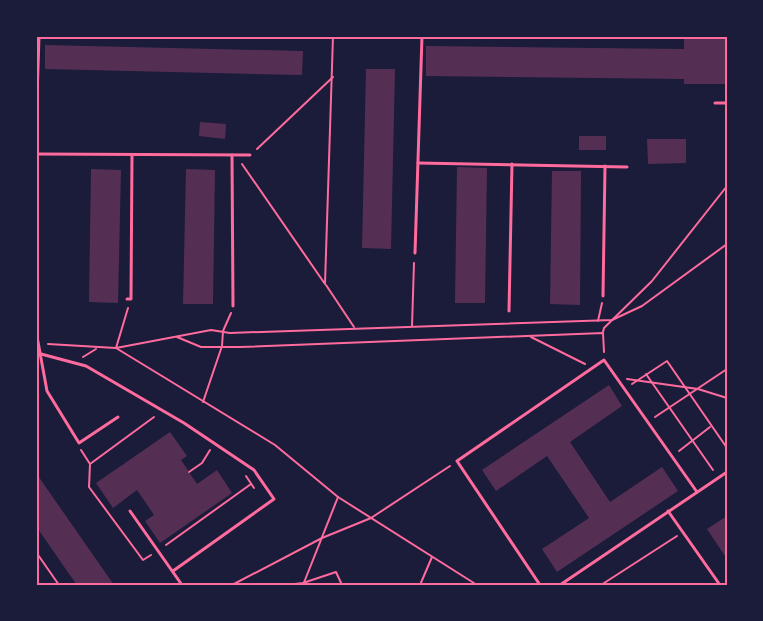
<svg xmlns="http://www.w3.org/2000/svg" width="763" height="621" viewBox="0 0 763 621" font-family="'Nunito Sans',sans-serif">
	<rect width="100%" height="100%" fill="#1b1b3a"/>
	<g fill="#542f53">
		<polygon points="684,39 727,39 727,84 684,84 684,79 426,76 426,46 684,49"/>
		<polygon points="45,45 303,51 302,75 45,69"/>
		<polygon points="366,69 395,69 391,249 362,248"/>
		<polygon points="200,122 226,124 225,139 199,136"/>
		<rect x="579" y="136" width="27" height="14"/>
		<polygon points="647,139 686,139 686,163 648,164"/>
		<polygon points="457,167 487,168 485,303 455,303"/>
		<polygon points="91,169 121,170 118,303 89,302"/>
		<polygon points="186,169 215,170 213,304 183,304"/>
		<polygon points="552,171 581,171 580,305 550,304"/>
		<polygon points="609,385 622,406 570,442 610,502 662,467 678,491 557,572 542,549 589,518 547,456 496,491 482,470"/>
		<polygon points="170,432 187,456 181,460 197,484 217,470 232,493 160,543 145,521 154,515 137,490 113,508 96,483"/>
		<polygon points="36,473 114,585 77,585 67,571 36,526"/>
		<polygon points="727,516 727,559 707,529"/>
	</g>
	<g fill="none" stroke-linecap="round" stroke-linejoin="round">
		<g stroke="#ff6b9d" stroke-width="2">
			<polyline points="257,149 333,77"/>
			<polyline points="242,164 325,284 333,36"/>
			<polyline points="326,285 354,327"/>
			<polyline points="128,308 116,348 211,330 230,333 612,320 642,306 727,244"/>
			<polyline points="598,321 602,303"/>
			<polyline points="412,326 414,263"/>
			<polyline points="603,332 604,328 652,281 727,186"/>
			<polyline points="177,337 201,347 240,347 603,333 604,352"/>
			<polyline points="531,337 585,364"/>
			<polyline points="48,344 116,348 275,445 338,497 477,585"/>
			<polyline points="83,357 96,349"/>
			<polyline points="646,374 713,470"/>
			<polyline points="627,379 698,389 727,398"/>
			<polyline points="632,384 667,361 727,448"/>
			<polyline points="203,402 222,346 223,331 231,313"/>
			<polyline points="655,417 727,369"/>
			<polyline points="81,450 90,464 154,417"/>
			<polyline points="679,451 710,427"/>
			<polyline points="90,464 89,487 143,560 151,555"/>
			<polyline points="189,472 202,463 210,450"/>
			<polyline points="246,476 254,488"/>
			<polyline points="166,545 251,484"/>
			<polyline points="36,552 59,585"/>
			<polyline points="232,585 322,538 371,518 450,466"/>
			<polyline points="286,585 303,583 336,572 342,585"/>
			<polyline points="303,585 338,497"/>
			<polyline points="420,585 432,557"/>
			<polyline points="601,585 677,536"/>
		</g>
		<g stroke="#ff6b9d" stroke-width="3">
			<polyline points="715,103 727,103"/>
			<polyline points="36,130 39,36"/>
			<polyline points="36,154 250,155"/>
			<polyline points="232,155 233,306"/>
			<polyline points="418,163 627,167"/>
			<polyline points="415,253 422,36"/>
			<polyline points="603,296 605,166"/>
			<polyline points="127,299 131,299 132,155"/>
			<polyline points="509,311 512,164"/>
			<polyline points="36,331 47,391 79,443 118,417"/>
			<polyline points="41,354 86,366 184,423 254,470 274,499 173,571"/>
			<polyline points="130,511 182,585"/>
			<polyline points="668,511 720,585"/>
			<polyline points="540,585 457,461 604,360 697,492"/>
			<polyline points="560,585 727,472"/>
		</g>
	</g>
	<rect width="763" height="621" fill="none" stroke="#1b1b3a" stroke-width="75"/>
	<rect x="38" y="38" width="688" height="546" fill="none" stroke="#ff6b9d" stroke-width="2"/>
</svg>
